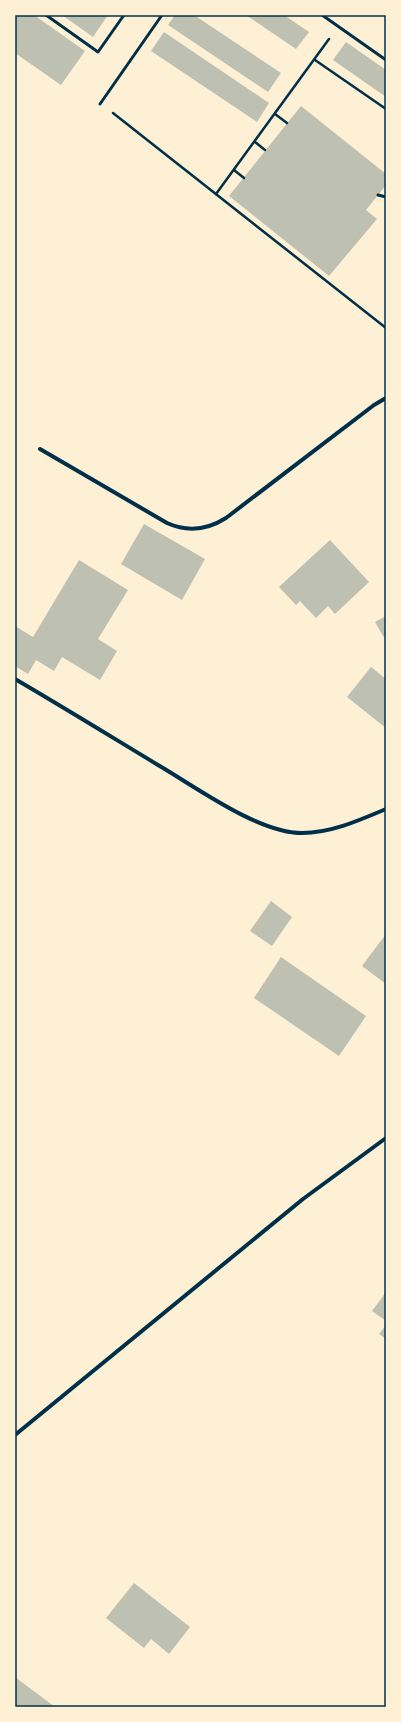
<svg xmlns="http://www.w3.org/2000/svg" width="401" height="1722" viewBox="0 0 401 1722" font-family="'Work Sans',sans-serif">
	<rect width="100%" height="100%" fill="#fdf0d5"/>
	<g fill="#bec0b2">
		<polygon points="15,15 34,15 85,51 61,85 15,53"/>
		<polygon points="62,15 108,15 93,37"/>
		<polygon points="175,15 194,15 281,73 268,92 168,25"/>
		<polygon points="246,15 284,15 309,32 296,49"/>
		<polygon points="164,32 269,103 257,122 151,51"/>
		<polygon points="346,42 386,70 386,97 333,60"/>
		<polygon points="301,106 386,174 386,185 366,210 377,219 329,276 229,196"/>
		<polygon points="144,524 205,559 182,600 121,564"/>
		<polygon points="330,540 369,582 335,614 328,606 316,618 300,601 296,605 279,587"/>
		<polygon points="79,560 128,590 98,639 117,651 100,680 62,657 54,671 36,660 28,674 15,666 15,626 33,637"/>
		<polygon points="386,616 386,641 375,622"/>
		<polygon points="371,667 386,679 386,728 347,697"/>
		<polygon points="271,901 292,917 272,946 250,931"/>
		<polygon points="386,934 386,984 362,966"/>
		<polygon points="281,957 366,1016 339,1056 254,998"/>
		<polygon points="386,1292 386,1321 372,1311"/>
		<polygon points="386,1325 386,1339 379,1334"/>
		<polygon points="134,1583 190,1627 169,1654 151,1639 144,1648 106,1618"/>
		<polygon points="15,1677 55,1707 15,1707"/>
	</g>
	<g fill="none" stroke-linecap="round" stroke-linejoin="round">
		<g stroke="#003049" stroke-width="2.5">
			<polyline points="315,60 386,109"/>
			<polyline points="113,113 386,328"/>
			<polyline points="275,114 287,123"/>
			<polyline points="255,142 265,150"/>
			<polyline points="234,170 244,178"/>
			<polyline points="216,194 329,39"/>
		</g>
		<g stroke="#003049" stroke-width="3">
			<polyline points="46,15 98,52 124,15"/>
			<polyline points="322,15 386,60"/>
			<polyline points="100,104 162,15"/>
			<polyline points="378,195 386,197"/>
		</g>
		<g stroke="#003049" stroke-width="4">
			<path d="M40 449 167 523C187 532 207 530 226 518L374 405 386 398"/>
			<path d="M15 679C63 707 110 736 158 765 196 787 258 833 302 833 331 833 360 820 386 809"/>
			<polyline points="15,1435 303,1199 386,1138"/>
		</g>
	</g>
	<rect width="401" height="1722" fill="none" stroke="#fdf0d5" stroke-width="32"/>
	<rect x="16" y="16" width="369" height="1690" fill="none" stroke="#003049" stroke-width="1.5"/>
</svg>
